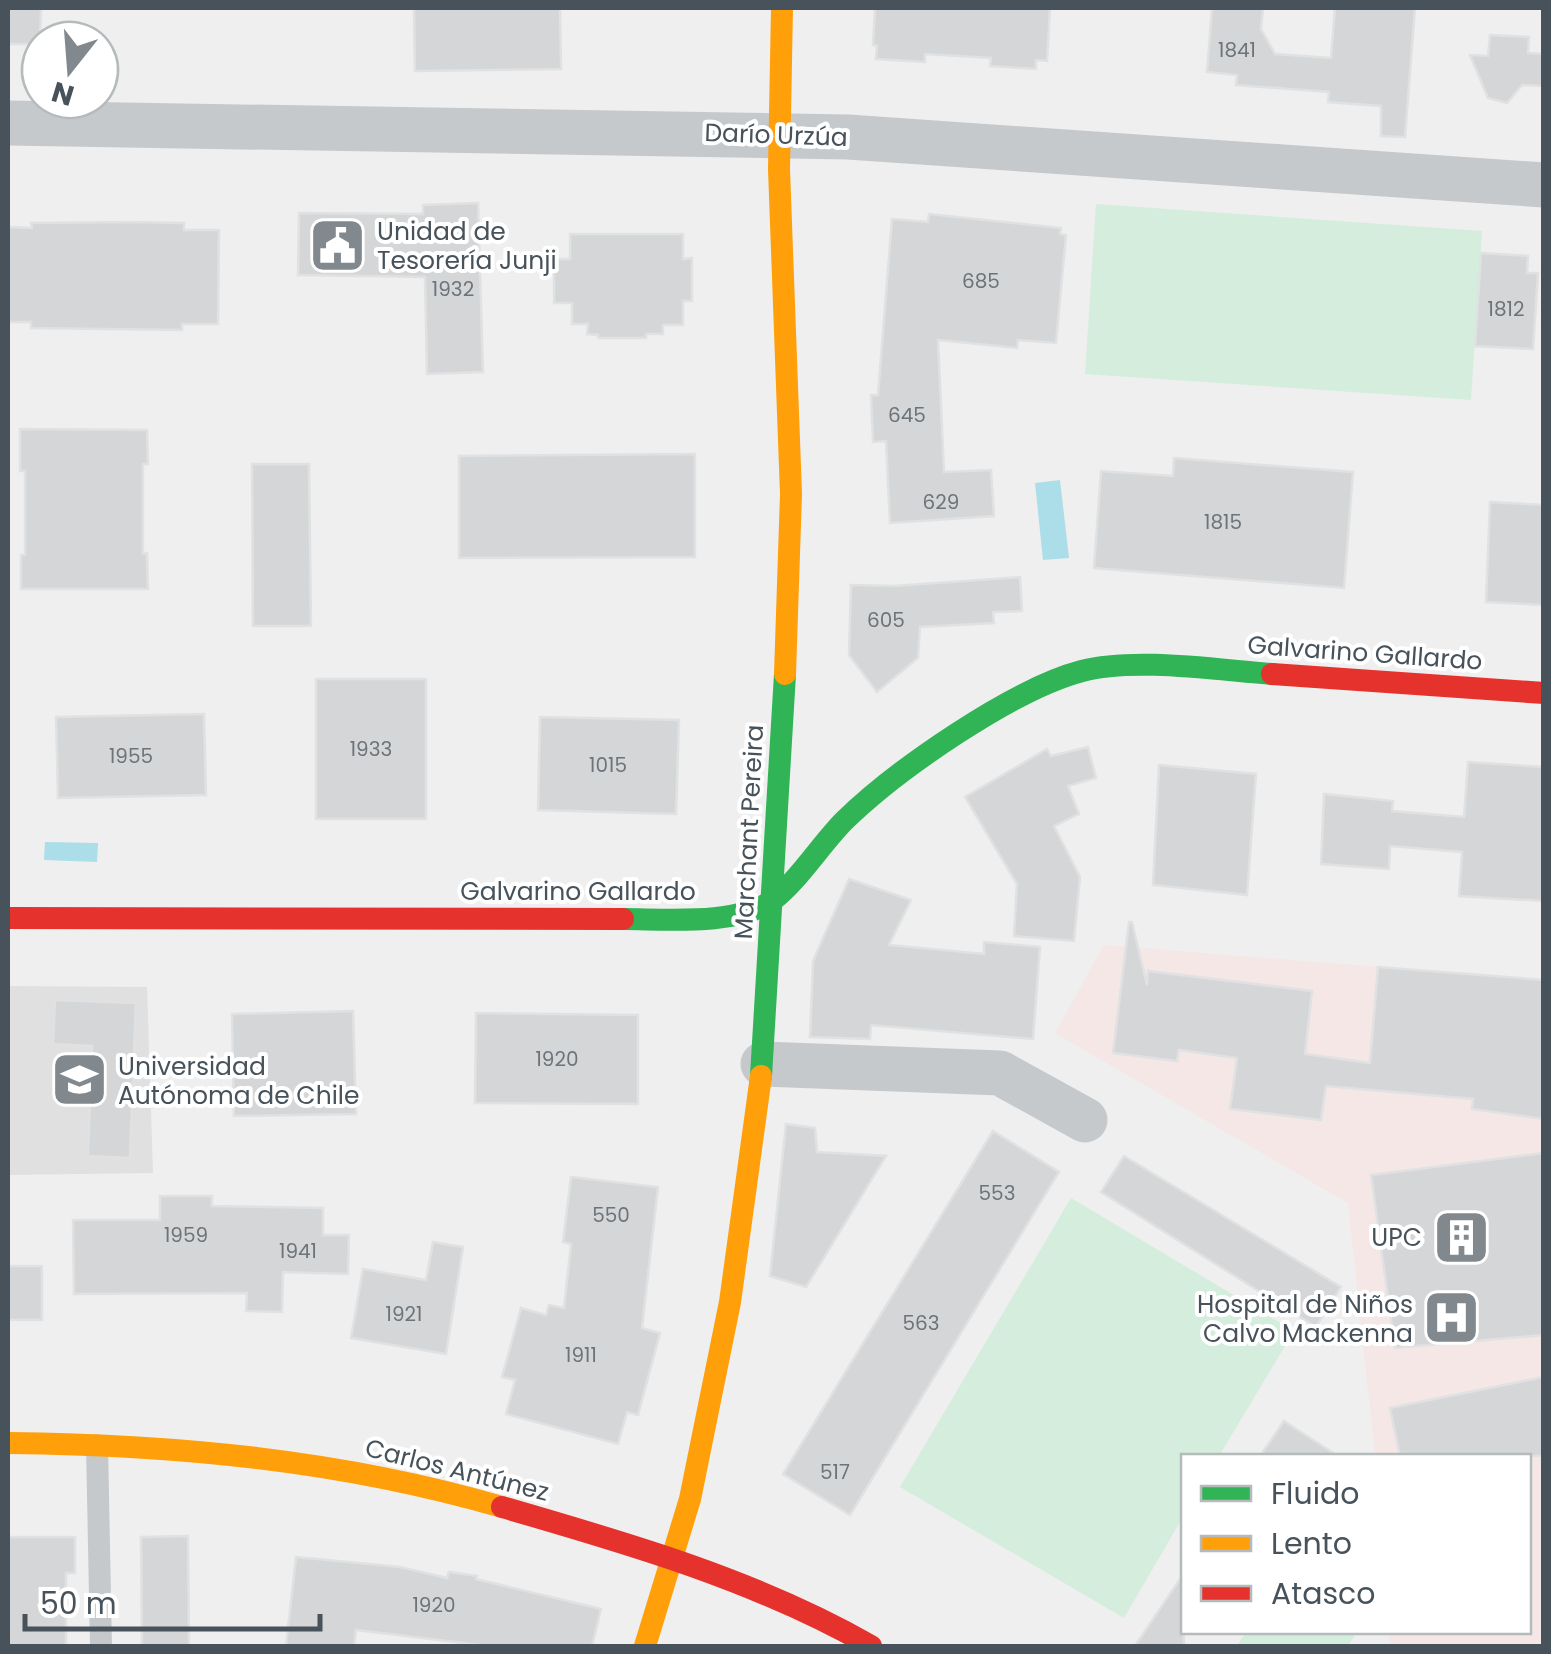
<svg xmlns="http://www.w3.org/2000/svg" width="1551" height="1654" viewBox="0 0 1551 1654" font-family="Poppins,sans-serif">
	<rect width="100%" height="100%" fill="#efefef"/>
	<polygon fill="#e1e0e0" points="8,986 147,987 153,1173 8,1175"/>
	<polygon fill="#f4e7e6" points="1104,945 1543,980 1543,1646 1390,1646 1389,1632 1528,1632 1528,1456 1375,1456 1348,1203 1055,1033"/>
	<g fill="#d4eddd">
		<polygon points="1096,204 1482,231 1471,400 1085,374"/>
		<polygon points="1071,1198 1294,1331 1219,1456 1184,1456 1183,1517 1124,1618 900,1487"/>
		<polygon points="1246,1632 1357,1632 1348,1646 1237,1646"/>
	</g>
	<g fill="#abdee9">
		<polygon points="1060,480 1069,558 1043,560 1035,483"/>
		<polygon points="45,842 98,843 97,862 44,860"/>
	</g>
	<g fill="#d5d6d7" stroke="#e0e1e2" stroke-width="2.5">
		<polygon points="8,8 41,8 40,44 8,44"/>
		<polygon points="414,8 560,8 561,69 415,71"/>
		<polygon points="875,8 1050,8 1047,61 1036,60 1036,69 990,66 991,58 925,54 925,62 876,59 877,46 873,45"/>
		<polygon points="1212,8 1263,8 1261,29 1275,54 1331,58 1335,8 1415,8 1405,137 1381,136 1381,106 1328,102 1329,92 1236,85 1237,75 1207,72"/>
		<polygon points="1490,35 1529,37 1528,53 1544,54 1544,86 1522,85 1507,103 1488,98 1470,55 1488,56"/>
		<polygon points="478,203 483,372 427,374 425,277 298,275 299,213 423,214 423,205"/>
		<polygon points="929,214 1061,228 1060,234 1066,235 1056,343 1018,340 1017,348 938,340 944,472 991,470 994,516 890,523 886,441 873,442 871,395 878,395 892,219 928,222"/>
		<polygon points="131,222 184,223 184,230 219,230 218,324 182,324 182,330 31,328 31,322 8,322 8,227 32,228 31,223"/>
		<polygon points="570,234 683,234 683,259 692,258 692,301 683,301 683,325 663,325 663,334 646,334 646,338 598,338 598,335 587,334 588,324 572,324 572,303 554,303 554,259 570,259"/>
		<polygon points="1481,253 1528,256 1527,273 1538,273 1533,349 1475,346"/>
		<polygon points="20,429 147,430 148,464 143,464 143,554 147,553 148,589 21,589 21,555 25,555 25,471 20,471"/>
		<polygon points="695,454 695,557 459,558 459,456"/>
		<polygon points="1174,458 1353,472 1344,588 1094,568 1101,471 1173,476"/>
		<polygon points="252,464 309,464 311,626 253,626"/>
		<polygon points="1490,502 1544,505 1544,605 1486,602"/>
		<polygon points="1020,577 1022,611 993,612 994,623 920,627 918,658 877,692 849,655 851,585 894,586"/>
		<rect x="316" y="679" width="110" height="140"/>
		<polygon points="204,714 206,795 58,798 56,717"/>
		<polygon points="540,717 679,720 676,814 538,810"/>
		<polygon points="1088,747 1096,778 1068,786 1079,814 1054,826 1080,877 1074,941 1014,936 1017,884 965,797 1047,749 1051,756"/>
		<polygon points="1468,762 1544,767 1544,901 1459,896 1462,852 1390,846 1389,869 1321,864 1324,794 1393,801 1392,811 1464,817"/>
		<polygon points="1159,765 1256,774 1247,895 1153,885"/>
		<polygon points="849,879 911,900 889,945 984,954 984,942 1040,947 1033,1039 871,1025 870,1039 810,1037 813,961"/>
		<polygon points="1129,922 1132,922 1147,985 1148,971 1312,991 1305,1054 1370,1063 1378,967 1544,980 1544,1119 1472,1109 1473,1099 1326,1086 1321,1120 1230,1109 1237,1058 1179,1050 1177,1061 1113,1053"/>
		<polygon points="55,1000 136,1003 130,1158 88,1156 92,1046 53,1044"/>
		<polygon points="353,1011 356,1114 234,1116 232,1014"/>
		<polygon points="476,1013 638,1015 638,1104 475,1103"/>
		<polygon points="786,1124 815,1128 817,1152 886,1156 806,1287 770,1276"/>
		<polygon points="993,1131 1059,1172 850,1515 783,1474"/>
		<polygon points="1544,1153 1544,1335 1395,1348 1371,1175"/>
		<polygon points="1124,1156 1341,1287 1316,1327 1101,1192"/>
		<polygon points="571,1177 658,1187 642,1328 660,1333 638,1415 627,1412 618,1444 506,1414 515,1380 502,1377 521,1308 546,1315 549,1305 564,1308 571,1244 563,1242"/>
		<polygon points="160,1196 212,1196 212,1206 323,1208 323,1235 349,1235 348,1274 283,1272 282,1312 246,1311 247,1293 74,1294 73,1220 160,1220"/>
		<polygon points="433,1242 463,1247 446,1354 351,1338 363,1269 426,1280"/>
		<rect x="8" y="1266" width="34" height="54"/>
		<polygon points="1544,1377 1544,1456 1400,1456 1390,1408"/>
		<polygon points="1284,1421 1338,1456 1260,1456"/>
		<polygon points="188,1536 189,1646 142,1646 141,1537"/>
		<polygon points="8,1537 75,1537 75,1573 66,1573 66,1646 8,1646"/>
		<polygon points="296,1557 400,1567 447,1578 449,1572 477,1576 476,1579 601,1609 592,1646 488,1646 356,1630 354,1646 286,1646"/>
		<polygon points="1184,1573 1184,1646 1135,1646"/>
	</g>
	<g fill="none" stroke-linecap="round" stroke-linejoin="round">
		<polyline stroke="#c6c9cb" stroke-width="22" points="97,1445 101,1646"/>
		<g stroke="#c6c9cb" stroke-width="45">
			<polyline points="8,123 848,137 1544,185"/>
			<polyline points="763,1064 1000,1073 1085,1120"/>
		</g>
		<g stroke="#30b455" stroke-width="22">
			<path d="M623 919C665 919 738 926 773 900 797 882 822 843 844 821 896 770 1013 689 1082 671 1135 657 1217 670 1272 674"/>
			<polyline points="761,1076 785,674"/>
		</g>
		<g stroke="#ff9f0a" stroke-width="22">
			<polyline points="782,8 779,169 791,494 785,674"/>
			<path d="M8 1443C177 1445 340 1460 502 1507"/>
			<polyline points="645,1646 690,1499 730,1302 761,1076"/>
		</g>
		<g stroke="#e5322d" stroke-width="22">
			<polyline points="1272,674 1544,693"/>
			<polyline points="8,918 623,919"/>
			<path d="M502 1507C627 1543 758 1581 871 1646"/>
		</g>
	</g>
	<defs>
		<symbol id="civic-square" viewBox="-11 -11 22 22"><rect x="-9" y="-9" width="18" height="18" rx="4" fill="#82898e" stroke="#fff"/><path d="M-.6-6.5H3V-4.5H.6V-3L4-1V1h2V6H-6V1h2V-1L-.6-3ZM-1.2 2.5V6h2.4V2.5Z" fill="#fff"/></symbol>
		<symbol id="university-square" viewBox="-11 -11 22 22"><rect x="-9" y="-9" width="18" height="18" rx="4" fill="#82898e" stroke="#fff"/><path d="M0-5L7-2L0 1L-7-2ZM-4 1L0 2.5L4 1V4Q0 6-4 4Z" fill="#fff"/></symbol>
		<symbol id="building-square" viewBox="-11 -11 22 22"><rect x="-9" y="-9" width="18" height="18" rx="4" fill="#82898e" stroke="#fff"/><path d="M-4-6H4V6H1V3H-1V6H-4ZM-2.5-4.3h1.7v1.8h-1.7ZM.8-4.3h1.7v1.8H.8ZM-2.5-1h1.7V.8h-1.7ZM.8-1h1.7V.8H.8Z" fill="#fff"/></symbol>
		<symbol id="hospital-square" viewBox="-11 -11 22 22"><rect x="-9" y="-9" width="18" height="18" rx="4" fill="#82898e" stroke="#fff"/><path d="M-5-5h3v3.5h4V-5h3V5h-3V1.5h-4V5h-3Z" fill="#fff"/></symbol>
	</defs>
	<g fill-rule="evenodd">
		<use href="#civic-square" x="306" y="214" width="63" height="63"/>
		<use href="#university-square" x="48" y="1048" width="63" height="63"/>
		<use href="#building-square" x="1430" y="1206" width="63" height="63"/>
		<use href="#hospital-square" x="1420" y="1286" width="63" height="63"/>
	</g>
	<g text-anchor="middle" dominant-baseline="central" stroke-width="8" stroke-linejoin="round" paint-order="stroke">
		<g font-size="20" fill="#6c747a">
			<text x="1237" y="50">1841</text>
			<text x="981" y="281">685</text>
			<text x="453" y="289">1932</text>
			<text x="1506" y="309">1812</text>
			<text x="907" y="415">645</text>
			<text x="941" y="502">629</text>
			<text x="1223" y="522">1815</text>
			<text x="886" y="620">605</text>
			<text x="371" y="749">1933</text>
			<text x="131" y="756">1955</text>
			<text x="608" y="765">1015</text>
			<text x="557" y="1059">1920</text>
			<text x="997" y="1193">553</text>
			<text x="611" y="1215">550</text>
			<text x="186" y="1235">1959</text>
			<text x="298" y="1251">1941</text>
			<text x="404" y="1314">1921</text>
			<text x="921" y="1323">563</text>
			<text x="581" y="1355">1911</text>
			<text x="835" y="1472">517</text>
			<text x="434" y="1605">1920</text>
		</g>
		<g font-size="25" fill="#47525a" stroke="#fff">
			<text transform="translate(776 135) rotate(2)">Darío Urzúa</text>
			<text transform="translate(1365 653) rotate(4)">Galvarino Gallardo</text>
			<text transform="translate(749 832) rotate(-87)">Marchant Pereira</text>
			<text x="578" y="891">Galvarino Gallardo</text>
			<text transform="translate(457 1470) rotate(14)">Carlos Antúnez</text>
		</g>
		<g font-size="25" fill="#47525a" stroke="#fff" text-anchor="start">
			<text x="377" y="231">Unidad de<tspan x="377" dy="29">Tesorería Junji</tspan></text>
			<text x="118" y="1066">Universidad<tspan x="118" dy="29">Autónoma de Chile</tspan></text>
			<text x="1422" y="1237" text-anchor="end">UPC</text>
			<text x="1413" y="1304" text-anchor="end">Hospital de Niños<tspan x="1413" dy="29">Calvo Mackenna</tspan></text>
		</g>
	</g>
	<rect width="1551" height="1654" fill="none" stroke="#47525a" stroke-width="20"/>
	<rect x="1181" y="1454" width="350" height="180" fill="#ffffff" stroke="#b5babd" stroke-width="2.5"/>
	<rect x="1201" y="1486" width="50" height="15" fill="#30b455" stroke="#b5babd" stroke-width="2.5"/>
	<text x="1271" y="1504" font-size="30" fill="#47525a">Fluido</text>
	<rect x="1201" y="1536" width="50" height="15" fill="#ff9f0a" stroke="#b5babd" stroke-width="2.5"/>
	<text x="1271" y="1554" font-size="30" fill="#47525a">Lento</text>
	<rect x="1201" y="1586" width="50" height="15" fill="#e5322d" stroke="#b5babd" stroke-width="2.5"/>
	<text x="1271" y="1604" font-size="30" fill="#47525a">Atasco</text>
	<g transform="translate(70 70) rotate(197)"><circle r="48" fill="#ffffff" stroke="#b5babd" stroke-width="2.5"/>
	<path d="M0-8L18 38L0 25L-18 38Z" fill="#82898e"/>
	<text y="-15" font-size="28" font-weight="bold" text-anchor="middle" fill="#47525a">N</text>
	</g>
	<path d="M25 1614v15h295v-15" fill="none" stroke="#47525a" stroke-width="5"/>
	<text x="40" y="1614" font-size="30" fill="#47525a" stroke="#ffffff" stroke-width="8" paint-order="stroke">50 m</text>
</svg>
